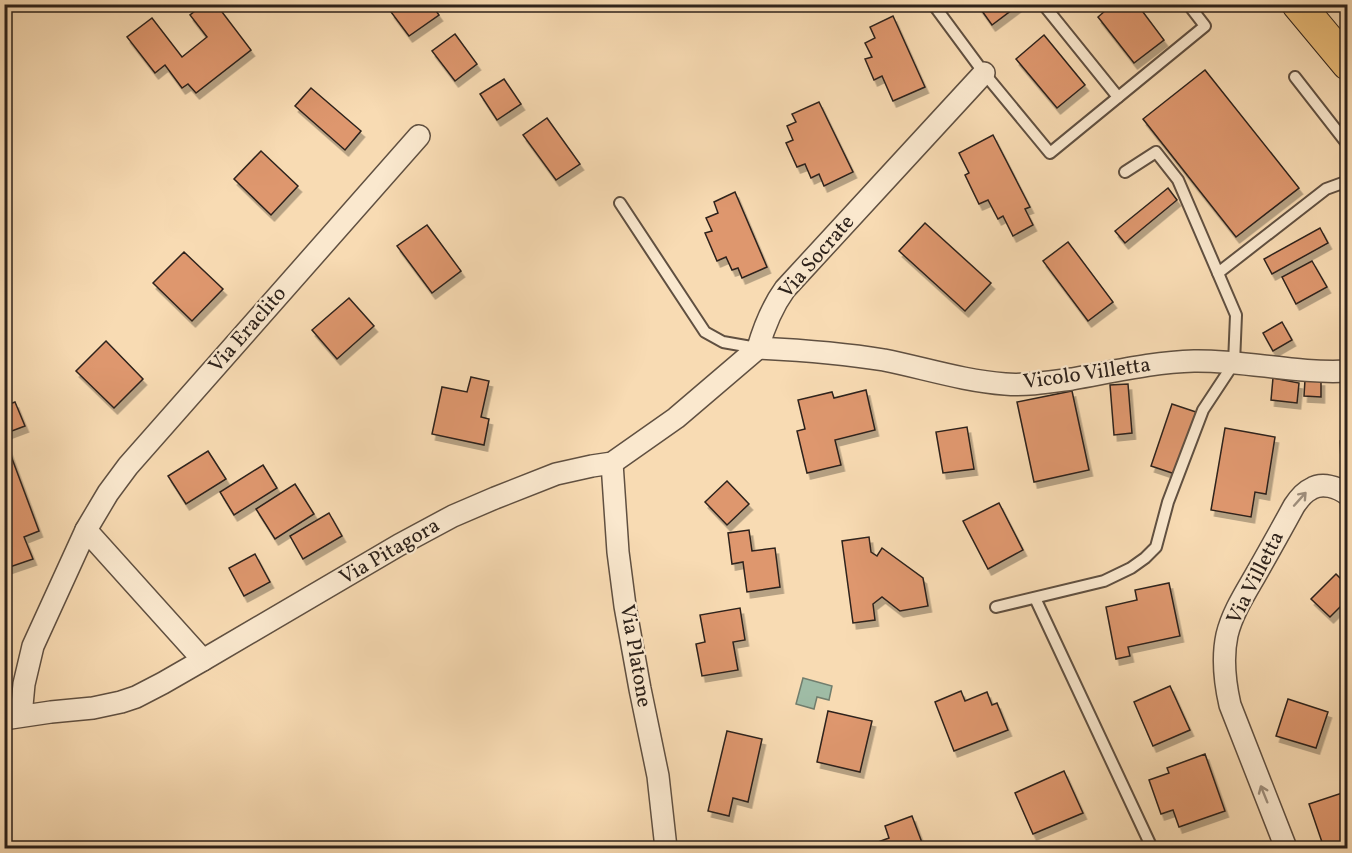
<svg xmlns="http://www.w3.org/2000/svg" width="1352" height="853" viewBox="0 0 1352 853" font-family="Vollkorn,serif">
	<defs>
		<filter id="shadow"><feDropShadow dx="3.5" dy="6" stdDeviation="0" flood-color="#0004"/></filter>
	</defs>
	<rect width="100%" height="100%" fill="#f8dbb3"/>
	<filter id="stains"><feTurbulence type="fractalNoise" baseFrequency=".00333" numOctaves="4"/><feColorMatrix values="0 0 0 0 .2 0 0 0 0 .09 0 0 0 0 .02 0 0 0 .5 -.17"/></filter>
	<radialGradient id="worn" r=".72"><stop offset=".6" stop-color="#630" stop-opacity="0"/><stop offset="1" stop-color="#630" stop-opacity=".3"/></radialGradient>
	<polygon fill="#9fbca6" stroke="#717e6e" stroke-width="1.5" points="803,678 832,686 829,700 817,697 814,709 796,704"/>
	<g fill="#de976e" stroke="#2d221b" stroke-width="1.5" filter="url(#shadow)">
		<polygon points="204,4 216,4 251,50 196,93 188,84 182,88 165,65 155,73 127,37 152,18 182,57 207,37 190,15"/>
		<polygon points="402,4 431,4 439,15 409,36 391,12"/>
		<polygon points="977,4 1020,4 992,25"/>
		<polygon points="1113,4 1137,4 1164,40 1134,63 1098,17"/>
		<polygon points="893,16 925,87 893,101 882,76 874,80 865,59 872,57 865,43 875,38 870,27"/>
		<polygon points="455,34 477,64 455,81 432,51"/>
		<polygon points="1044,35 1085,85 1057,108 1016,59"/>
		<polygon points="1205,70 1299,188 1236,237 1143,119"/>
		<polygon points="504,79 521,104 497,120 480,94"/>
		<polygon points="311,88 361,131 345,150 295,106"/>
		<polygon points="819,102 853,172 824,186 819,174 811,178 805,164 797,167 786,143 793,140 787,126 796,122 792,114"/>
		<polygon points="547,118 580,164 556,180 523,135"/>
		<polygon points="993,135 1030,207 1025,209 1033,225 1013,236 1003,216 998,219 988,200 979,204 965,175 969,173 959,153"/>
		<polygon points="261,151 298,186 271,215 234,179"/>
		<polygon points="1168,188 1177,200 1125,243 1115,231"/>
		<polygon points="735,192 767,267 742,278 738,268 732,270 726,257 717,261 705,233 712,231 706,218 718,213 714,202"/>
		<polygon points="925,223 991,283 965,311 899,251"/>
		<polygon points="427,225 461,271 432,293 397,246"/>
		<polygon points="1320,228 1328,243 1272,274 1264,259"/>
		<polygon points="1068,242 1113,302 1088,321 1043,261"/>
		<polygon points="184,252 223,289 192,321 153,283"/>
		<polygon points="1312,261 1327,287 1296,304 1282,277"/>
		<polygon points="349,298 374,326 337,359 312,330"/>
		<polygon points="1282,322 1292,340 1273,351 1263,333"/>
		<polygon points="106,341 143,379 114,408 76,371"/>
		<polygon points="471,377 489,381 481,417 489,419 484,445 432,434 442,387 467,392"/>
		<polygon points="1273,378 1299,383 1297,403 1271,400"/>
		<polygon points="1305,380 1321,380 1321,397 1304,396"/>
		<polygon points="1128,384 1132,433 1114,435 1110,385"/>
		<polygon points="866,390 875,430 835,440 841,465 807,473 797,431 805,429 798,400 832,392 834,398"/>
		<polygon points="1072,391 1089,470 1034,482 1017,402"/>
		<polygon points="15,402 25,426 4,434 4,406"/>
		<polygon points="1172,404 1196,412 1175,474 1151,466"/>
		<polygon points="967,427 974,469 943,473 936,432"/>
		<polygon points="1225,428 1275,437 1266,494 1255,492 1251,517 1211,510"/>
		<polygon points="4,437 39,531 24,537 33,559 4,569"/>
		<polygon points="1348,440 1348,478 1342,478 1340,441"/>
		<polygon points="208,451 226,479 186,504 168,476"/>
		<polygon points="263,465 277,488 234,515 220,492"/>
		<polygon points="727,481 749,504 727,525 705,502"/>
		<polygon points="295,484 314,514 275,539 256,509"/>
		<polygon points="999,503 1023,550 988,569 963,521"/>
		<polygon points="329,513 342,536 303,559 290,536"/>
		<polygon points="749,530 752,551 775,548 780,587 747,592 743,562 732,564 728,533"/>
		<polygon points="869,537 871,552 877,556 882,548 923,578 928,606 900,611 882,597 873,604 875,620 853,623 842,541"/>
		<polygon points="255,554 270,582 244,596 229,568"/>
		<polygon points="1336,574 1348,586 1348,599 1330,617 1311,599"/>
		<polygon points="1169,583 1180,636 1128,647 1130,656 1116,659 1106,607 1137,600 1135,590"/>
		<polygon points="740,608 745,640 733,642 738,670 702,676 696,644 705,642 700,615"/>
		<polygon points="1170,686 1190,730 1153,746 1134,702"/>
		<polygon points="961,691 965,701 987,692 992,705 997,703 1008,730 954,751 935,702"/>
		<polygon points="1288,699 1328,712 1316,748 1276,736"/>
		<polygon points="828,711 872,721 860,772 817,762"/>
		<polygon points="727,731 762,739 748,802 733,798 729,816 708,811"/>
		<polygon points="1205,754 1225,811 1179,827 1173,810 1161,814 1149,780 1169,773 1167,768"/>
		<polygon points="1064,771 1083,813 1033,834 1015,793"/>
		<polygon points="1348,791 1348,843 1332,848 1324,848 1309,804"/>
		<polygon points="912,816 924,848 880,848 878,842 889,838 885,826"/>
	</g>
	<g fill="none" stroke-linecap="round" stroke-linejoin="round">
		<defs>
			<g id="service">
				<polyline points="933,4 984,73 1050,153 1205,26 1188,4"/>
				<polyline points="1043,4 1118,97"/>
				<polyline points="1295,77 1348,145"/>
				<polyline points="620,203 705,332 723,342 757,348"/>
				<polyline points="1218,273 1326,189 1348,181"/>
				<polyline points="1035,598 1152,848"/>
				<polyline points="996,607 1104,581 1131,568 1145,558 1156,547 1168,502 1203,410 1234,363 1236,315 1178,180 1156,152 1125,172"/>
			</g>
			<g id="minor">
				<path d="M758 348C800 350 842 353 884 360 924 368 964 381 1005 384 1027 386 1050 382 1072 379 1112 372 1154 362 1194 361 1245 360 1296 374 1348 371"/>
				<path d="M758 348C764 327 772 307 785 289L984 73"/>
				<polyline points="612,463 618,552 625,606 640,689 658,776 666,848"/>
				<polyline points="86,530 108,493 128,466 419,136"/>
				<polyline points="21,716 24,684 33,646 86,530 203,660"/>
				<polyline points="4,719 51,712 93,708 121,702 136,697 163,683 203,660 399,545 453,516 495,498 556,474 592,466 612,463 676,418 758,348"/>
				<path d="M1286 848 1230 705C1225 683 1222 658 1227 635 1232 614 1244 595 1255 576 1268 553 1281 530 1294 506 1298 500 1304 492 1311 489 1322 482 1338 487 1348 495"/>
			</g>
			<polyline id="primary" points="1298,4 1348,64"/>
		</defs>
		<use href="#service" stroke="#605041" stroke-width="14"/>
		<use href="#minor" stroke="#605041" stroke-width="24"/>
		<use href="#primary" stroke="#2d221b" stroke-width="34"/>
		<use href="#service" stroke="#fae8ce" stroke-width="10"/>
		<use href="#minor" stroke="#fae8ce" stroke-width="21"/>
		<use href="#primary" stroke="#ecbe7a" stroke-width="32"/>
	</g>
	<defs><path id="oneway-shaft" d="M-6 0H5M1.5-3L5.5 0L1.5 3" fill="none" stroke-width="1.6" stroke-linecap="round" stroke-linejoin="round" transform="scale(1.5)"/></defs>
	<g stroke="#9e8f7d">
		<use href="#oneway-shaft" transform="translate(1300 499) rotate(-48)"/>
		<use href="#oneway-shaft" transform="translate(1264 794) rotate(-112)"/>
	</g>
	<g text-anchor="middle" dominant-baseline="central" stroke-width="4.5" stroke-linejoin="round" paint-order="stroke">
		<g font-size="21" fill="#2d221b" stroke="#fae8ce">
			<text transform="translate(817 257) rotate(-49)">Via Socrate</text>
			<text transform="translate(248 330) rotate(-49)">Via Eraclito</text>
			<text transform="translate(1087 374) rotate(-8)">Vicolo Villetta</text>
			<text transform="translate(390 552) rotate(-30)">Via Pitagora</text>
			<text transform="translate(1256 578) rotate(-63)">Via Villetta</text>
			<text transform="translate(635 656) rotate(80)">Via Platone</text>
		</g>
	</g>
	<rect width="1352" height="853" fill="none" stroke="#f8dbb3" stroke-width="24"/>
	<rect x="6" y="6" width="1340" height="841" fill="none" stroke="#2d221b" stroke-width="3"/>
	<rect x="12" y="12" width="1328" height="829" fill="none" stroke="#2d221b" stroke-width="1.5"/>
	<rect width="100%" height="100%" filter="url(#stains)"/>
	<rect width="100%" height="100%" fill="url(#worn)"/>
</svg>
